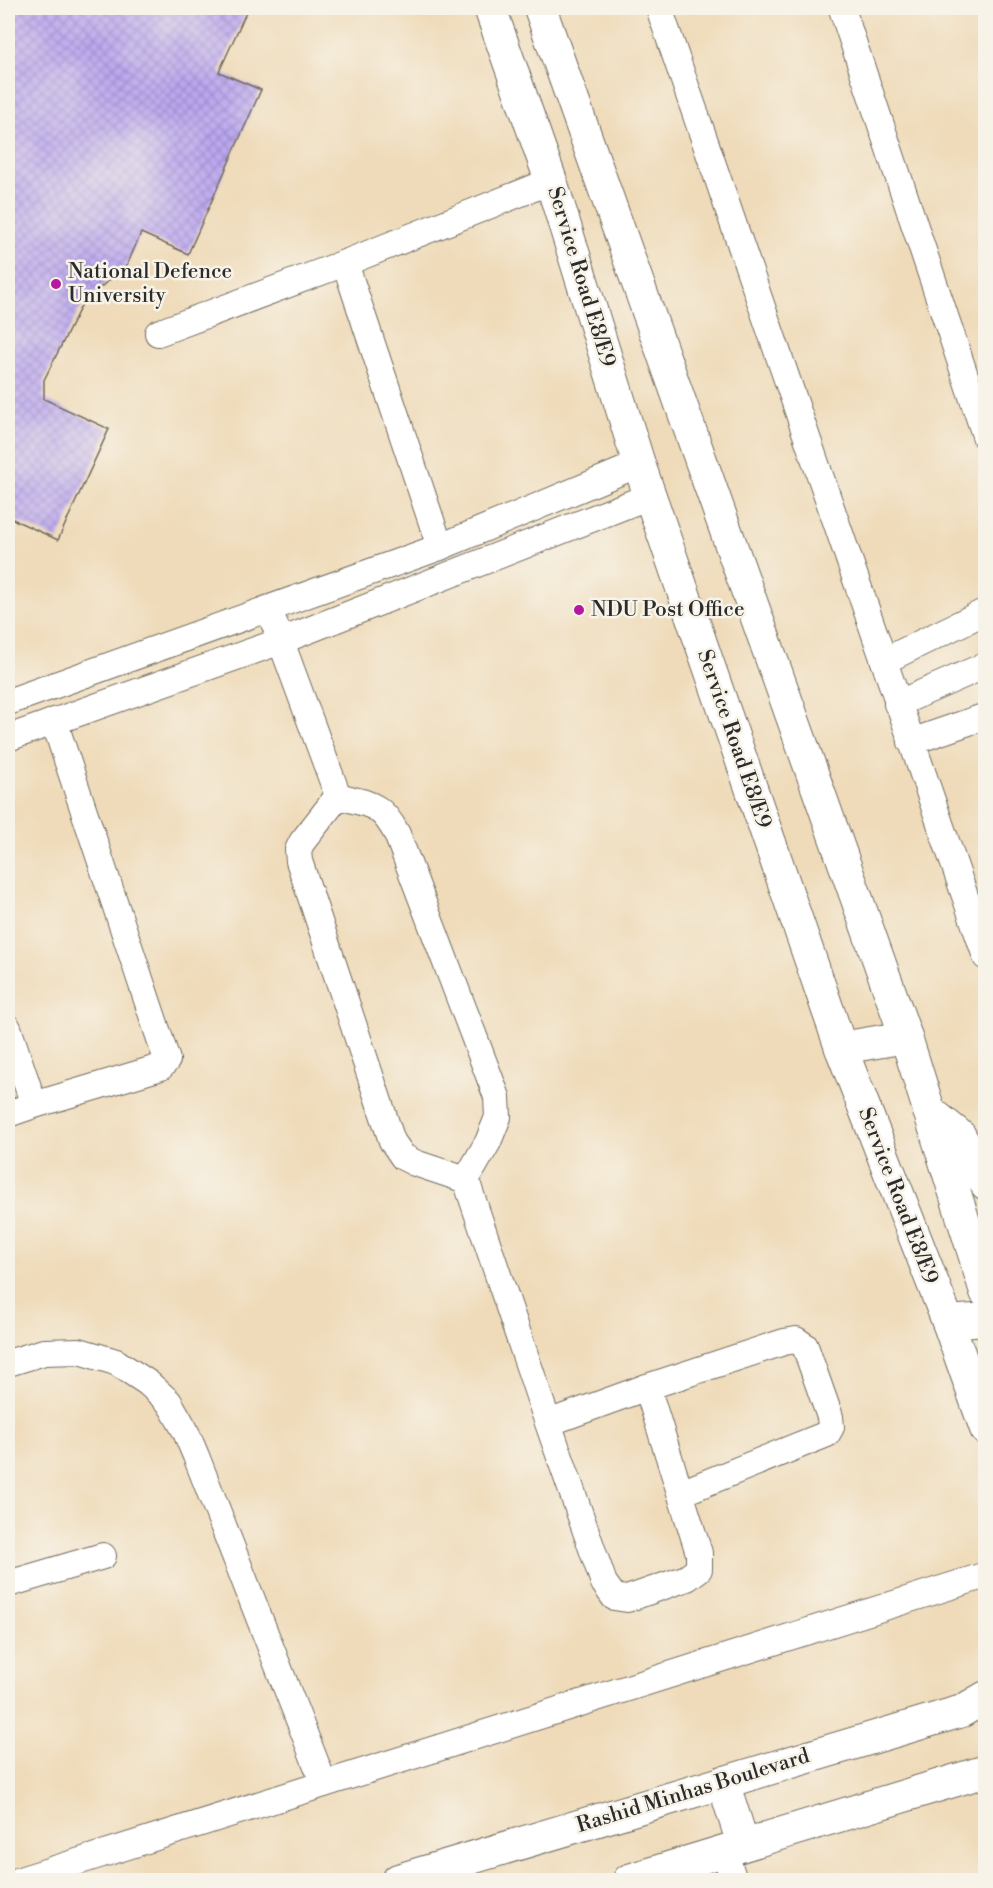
<svg xmlns="http://www.w3.org/2000/svg" width="993" height="1888" viewBox="0 0 993 1888" font-family="'Libre Bodoni',serif">
	<defs>
		<pattern id="building-cross-hatch" width="8" height="8" patternUnits="userSpaceOnUse" patternTransform="scale(1.5)"><rect width="8" height="8" fill="#bca8f1"/><path d="M0 0l8 8M0 8l8-8" fill="none" stroke="#9989c3"/></pattern>
	</defs>
	<rect width="100%" height="100%" fill="#f7f3e8"/>
	<filter id="ink" filterUnits="userSpaceOnUse"><feTurbulence type="fractalNoise" baseFrequency=".0167" numOctaves="2"/><feDisplacementMap in="SourceGraphic" scale="12" xChannelSelector="R" yChannelSelector="G"/><feConvolveMatrix kernelMatrix="1 2 1 2 8 2 1 2 1" color-interpolation-filters="sRGB"/></filter>
	<filter id="wash" filterUnits="userSpaceOnUse"><feTurbulence type="fractalNoise" baseFrequency=".008" numOctaves="4" result="noise"/><feDisplacementMap in="SourceGraphic" scale="24" xChannelSelector="R" yChannelSelector="G"/><feGaussianBlur stdDeviation="1.35" result="paint"/><feColorMatrix in="noise" values="0 0 0 0 0 0 0 0 0 0 0 0 0 0 0 0 0 1.4 0 .05"/><feComposite in="paint" operator="in"/></filter>
	<g filter="url(#wash)">
		<rect width="100%" height="100%" fill="#efdbba"/>
		<g id="blocks">
			<polygon fill="url(#building-cross-hatch)" points="8,8 248,8 219,72 261,90 188,254 141,233 127,265 83,302 44,380 44,399 109,429 58,540 8,517"/>
		</g>
	</g>
	<g filter="url(#ink)">
		<use href="#blocks" fill-opacity="0" stroke="#70695d" stroke-width="1.5"/>
		<g fill="none" stroke-linecap="round" stroke-linejoin="round">
			<defs>
				<g id="minor">
					<polyline points="659,8 986,957"/>
					<polyline points="842,9 986,438"/>
					<polyline points="345,263 440,547"/>
					<polyline points="158,333 345,263 551,181"/>
					<path d="M269 609 338 796 302 842 298 850 299 861 392 1141 403 1157 415 1163 466 1180 488 1142 498 1117 497 1097 397 834C380 802 370 805 338 796"/>
					<polyline points="884,661 986,611"/>
					<polyline points="8,702 440,547 639,464"/>
					<polyline points="897,704 986,665"/>
					<polyline points="8,738 281,641 650,496"/>
					<polyline points="911,742 986,716"/>
					<polyline points="8,1028 34,1105 8,1114"/>
					<polyline points="34,1105 161,1067 167,1060 54,721"/>
					<polyline points="466,1180 548,1423 604,1583 614,1597 627,1599 687,1578 699,1569 699,1553 647,1387 548,1423"/>
					<polyline points="8,1363 44,1352 79,1351 116,1362 148,1383 169,1402 185,1430 196,1456 324,1784"/>
					<polyline points="647,1387 784,1342 796,1340 805,1346 830,1417 831,1427 827,1434 681,1493"/>
					<polyline points="8,1584 103,1556"/>
					<polyline points="724,1851 734,1880"/>
					<polyline points="20,1880 986,1575"/>
				</g>
				<g id="tertiary">
					<polyline points="490,8 551,181 639,464 841,1048 948,1322 986,1429"/>
					<polyline points="540,8 906,1037 986,1292"/>
					<polyline points="841,1048 906,1037"/>
					<polyline points="929,1111 960,1136 986,1184"/>
					<polyline points="948,1322 986,1319"/>
					<polyline points="723,1782 743,1844"/>
					<polyline points="398,1880 962,1711 986,1697"/>
					<polyline points="629,1880 986,1771"/>
				</g>
			</defs>
			<use href="#minor" stroke="#70695d" stroke-width="28"/>
			<use href="#tertiary" stroke="#70695d" stroke-width="34"/>
			<use href="#minor" stroke="#fff" stroke-width="26"/>
			<use href="#tertiary" stroke="#fff" stroke-width="32"/>
		</g>
	</g>
	<g fill="#b5179e" stroke="#f7f3e8" stroke-width="2">
		<circle cx="56" cy="284" r="6"/>
		<circle cx="579" cy="610" r="6"/>
	</g>
	<g text-anchor="middle" dominant-baseline="central" stroke-width="5" stroke-linejoin="round" paint-order="stroke">
		<g font-size="21" fill="#2b2b2b" stroke="#f7f3e8" text-anchor="start">
			<text x="68" y="272">National Defence<tspan x="68" dy="24">University</tspan></text>
			<text x="591" y="610">NDU Post Office</text>
		</g>
		<g font-size="21" fill="#2b2b2b" stroke="#f7f3e8">
			<text transform="translate(581 277) rotate(73)">Service Road E8/E9</text>
			<text transform="translate(734 739) rotate(71)">Service Road E8/E9</text>
			<text transform="translate(898 1196) rotate(69)">Service Road E8/E9</text>
			<text transform="translate(693 1791) rotate(-17)">Rashid Minhas Boulevard</text>
		</g>
	</g>
	<rect width="993" height="1888" fill="none" stroke="#f7f3e8" stroke-width="30"/>
</svg>
